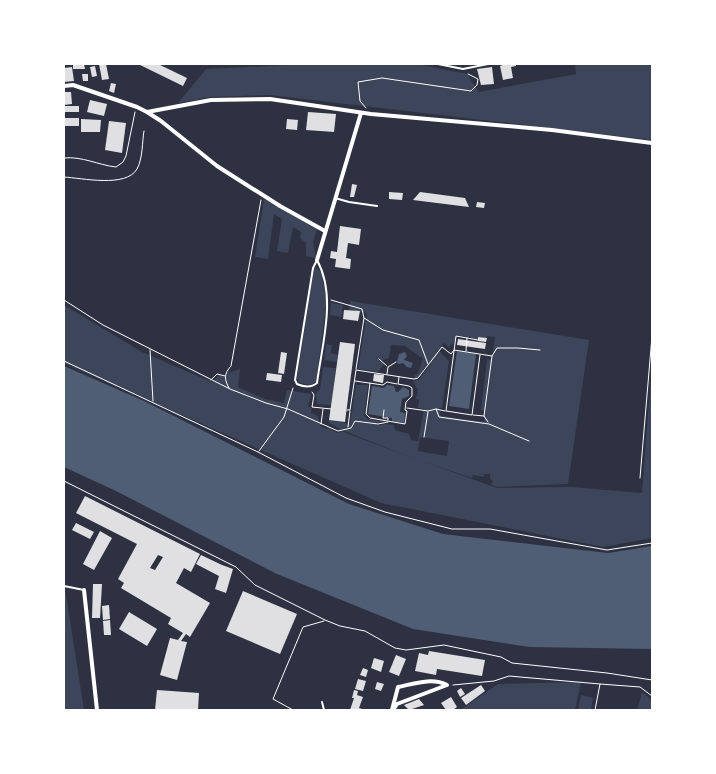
<svg xmlns="http://www.w3.org/2000/svg" width="716" height="774" viewBox="0 0 716 774" font-family="'Fira Sans Condensed',sans-serif">
	<rect width="100%" height="100%" fill="#2d3142"/>
	<g fill="#3c4559" fill-rule="evenodd">
		<polygon points="310,64 417,64 467,74 479,92 576,74 575,64 652,64 652,140 270,95 210,97 178,103 206,69"/>
		<polygon points="264,199 317,229 313,242 316,258 306,256 306,243 300,238 301,232 293,227 288,253 277,251 282,219 274,214 268,259 255,257"/>
		<polygon points="314,268 317,268 321,272 327,300 316,382 311,385 300,383 297,379"/>
		<path d="M350 301 589 340 568 484 497 487 491 485 493 481 490 479V474H484V477L473 475 472 478 422 461 497 488 571 487 642 493 652 364V538L603 547 381 503 64 363V305L142 352 212 382 219 375 226 377 228 373 240 369 238 387 265 399 284 403 287 390 311 394 308 407 312 408 311 413 318 416 320 426 326 429 328 428 338 433 341 431 412 458 342 430 351 428 355 421 381 425 386 424 394 425 395 430 409 434 411 440 418 441 424 409 418 408 419 400 416 399 418 390 414 384V381L420 379 431 363 429 362 418 377 415 378 414 376 418 373 423 359 405 346 391 345 389 358 380 361 384 364 378 372 358 369 367 313 349 310ZM456 335 478 339 479 337 487 338V336L495 337 492 360 487 359 481 410 485 411 484 422 441 416 439 408H442L449 361 440 352V348L444 343 449 347 454 343ZM420 437 449 441 447 456 418 451Z"/>
		<polygon points="331,303 343,305 341,317 330,315"/>
		<polygon points="326,344 332,345 331,353 338,355 337,362 324,360"/>
		<polygon points="323,367 336,368 331,405 317,404 316,392 320,390"/>
		<polygon points="356,385 368,385 364,415 367,419 382,421 382,422 377,423 355,420 350,427 340,429 329,423 329,420 350,424"/>
		<polygon points="64,587 65,588 84,710 64,710"/>
		<polygon points="581,682 575,710 460,710 498,684"/>
		<polygon points="642,692 652,700 652,710 637,710"/>
		<polygon points="581,695 593,698 591,710 578,710"/>
	</g>
	<g fill="#4f5d75">
		<polygon points="457,351 476,354 469,409 449,406"/>
		<polygon points="405,352 407,356 404,360 413,363 411,368 407,367 403,363 399,364 397,362 399,354"/>
		<polygon points="64,366 144,401 349,504 443,534 608,553 652,546 652,649 529,647 413,629 277,574 116,491 64,467"/>
		<polygon points="387,385 394,386 396,392 398,392 403,387 409,390 409,396 402,399 400,412 405,413 404,423 392,421 392,418 368,414 372,386 384,388"/>
	</g>
	<g fill="#e0e0e3" fill-rule="evenodd">
		<polygon points="73,64 84,64 85,69 73,69"/>
		<polygon points="99,64 106,64 109,79 102,80"/>
		<polygon points="138,64 158,64 187,78 183,86"/>
		<polygon points="505,64 516,64 516,66 511,67 513,78 503,80 500,66"/>
		<polygon points="95,66 97,76 92,77 90,67"/>
		<polygon points="72,67 74,81 64,82 64,68"/>
		<polygon points="492,67 494,84 481,85 477,69"/>
		<polygon points="82,74 88,74 88,81 83,81"/>
		<polygon points="111,83 116,84 114,93 109,91"/>
		<polygon points="64,92 71,92 72,104 64,105"/>
		<polygon points="90,100 107,104 104,116 87,112"/>
		<rect x="65" y="106" width="14" height="6"/>
		<polygon points="308,112 336,114 334,132 306,130"/>
		<rect x="65" y="118" width="14" height="8"/>
		<polygon points="81,119 101,120 100,132 81,132"/>
		<polygon points="287,119 298,120 297,130 286,129"/>
		<polygon points="109,121 126,123 122,153 105,150"/>
		<polygon points="352,184 357,185 354,197 350,197"/>
		<polygon points="389,192 403,193 402,200 389,199"/>
		<polygon points="420,192 465,198 469,207 413,200"/>
		<polygon points="477,202 485,203 484,208 476,207"/>
		<polygon points="340,226 361,229 359,245 348,243 346,258 351,259 350,269 335,267 336,259 330,258 331,251 337,252"/>
		<polygon points="344,310 360,311 358,321 343,319"/>
		<polygon points="478,337 487,338 486,342 478,341"/>
		<polygon points="458,339 486,343 485,349 457,345"/>
		<polygon points="340,342 355,344 345,422 329,420"/>
		<polygon points="281,352 287,353 284,374 278,373"/>
		<polygon points="267,373 282,375 281,382 266,380"/>
		<polygon points="374,374 384,375 383,383 373,381"/>
		<path d="M85 496 200 554 191 572 184 568 176 583 210 603 190 637 186 634 181 641 187 642 177 680 160 675 170 638 178 640 183 633 168 624 171 618 121 588 124 583 118 579 137 544 76 513ZM158 555 163 557 155 570 150 568Z"/>
		<polygon points="76,523 94,532 90,539 72,530"/>
		<polygon points="100,531 112,538 94,570 83,564"/>
		<polygon points="201,555 222,565 233,569 226,593 215,589 219,576 196,564"/>
		<polygon points="93,584 102,584 100,618 92,618"/>
		<polygon points="243,591 297,614 280,654 226,631"/>
		<polygon points="109,605 110,619 103,620 102,606"/>
		<polygon points="129,612 157,629 147,646 119,629"/>
		<polygon points="110,620 111,635 104,635 103,621"/>
		<polygon points="429,651 485,660 482,676 437,669 436,675 415,671 419,653 428,655"/>
		<polygon points="396,655 406,659 399,676 389,672"/>
		<polygon points="374,658 384,661 381,672 371,668"/>
		<polygon points="363,668 368,670 366,677 360,675"/>
		<polygon points="358,679 366,681 363,691 355,689"/>
		<polygon points="377,682 384,684 381,691 375,689"/>
		<polygon points="481,685 485,691 466,705 461,698"/>
		<polygon points="461,688 465,694 460,697 457,691"/>
		<polygon points="157,690 199,693 198,710 155,710"/>
		<polygon points="354,690 358,691 357,695 363,697 359,708 365,710 350,710 354,698 352,698"/>
		<polygon points="451,697 457,707 453,710 446,710 441,703"/>
		<polygon points="419,699 424,705 409,710 404,705"/>
	</g>
	<g fill="none" stroke-linecap="round" stroke-linejoin="round">
		<g stroke="#fff" stroke-width="1">
			<polyline points="366,108 360,101 358,82 382,78 471,91 477,85 478,79 468,74"/>
			<path d="M64 158C82 156 98 165 116 167L123 162 126 156 135 112"/>
			<path d="M64 177C82 178 126 188 137 169 143 158 142 142 144 131"/>
			<polyline points="64,300 103,325 230,389 266,403 288,409 338,431 351,428 355,421 378,424 388,422"/>
			<polyline points="331,300 362,309 364,318 356,369"/>
			<polyline points="364,318 383,330 419,340 428,364"/>
			<polyline points="478,340 456,336 446,411 472,415 480,355"/>
			<polyline points="150,350 153,401"/>
			<polyline points="466,351 467,338"/>
			<polyline points="379,359 387,366"/>
			<polyline points="64,361 258,452 346,498 385,512 452,529 490,529 607,550 652,543"/>
			<polyline points="387,374 388,367 396,362"/>
			<polyline points="211,380 217,374 225,376"/>
			<polyline points="355,381 383,385 387,382 397,384"/>
			<polyline points="370,383 366,414 370,418 405,424 407,411 405,410 406,402 412,396 412,388 409,386 398,384 399,377"/>
			<path d="M229 388C224 379 224 374 231 366L261 200"/>
			<polyline points="312,392 314,395 312,407 331,409"/>
			<polyline points="407,408 428,411 436,409 445,411"/>
			<polyline points="436,409 439,417 489,424 529,441"/>
			<polyline points="347,410 350,410 356,370 414,379 418,378 442,347 451,354 454,350 492,356"/>
			<polyline points="384,410 383,418 388,418 388,420"/>
			<polyline points="473,415 484,416 488,422"/>
			<polyline points="484,416 492,356 497,348 518,348 540,350"/>
			<polyline points="321,424 323,409"/>
			<polyline points="348,427 350,411"/>
			<polyline points="424,437 428,412"/>
			<polyline points="259,451 284,417 293,388"/>
			<polyline points="640,478 652,336"/>
			<polyline points="64,481 236,567 255,585 325,620 340,626 365,631 395,648 406,650 444,645 501,657 512,663 607,673 652,680"/>
			<polyline points="453,685 494,681 509,676 600,684"/>
			<polyline points="293,710 273,699 303,627 324,621"/>
			<polyline points="595,710 600,684 640,687 652,696"/>
		</g>
		<g stroke="#fff" stroke-width="2">
			<polyline points="438,64 463,69 488,64"/>
			<polyline points="335,198 349,202 377,206"/>
			<path d="M317 260C337 296 322 344 317 383 311 388 304 387 297 384L295 380 313 268Z"/>
			<polyline points="64,586 84,590"/>
			<polyline points="322,702 324,710"/>
		</g>
		<g stroke="#fff" stroke-width="4">
			<polyline points="64,86 73,85 137,107 147,112 161,121 217,166 280,206 325,231"/>
			<polyline points="147,112 211,100 270,99 371,114 552,130 652,143"/>
			<polyline points="317,260 361,113"/>
			<polyline points="84,590 97,710"/>
			<path d="M392 710 398 687C413 684 432 677 447 685L397 704 393 710"/>
		</g>
	</g>
	<rect width="716" height="774" fill="none" stroke="#ffffff" stroke-width="130"/>
</svg>
